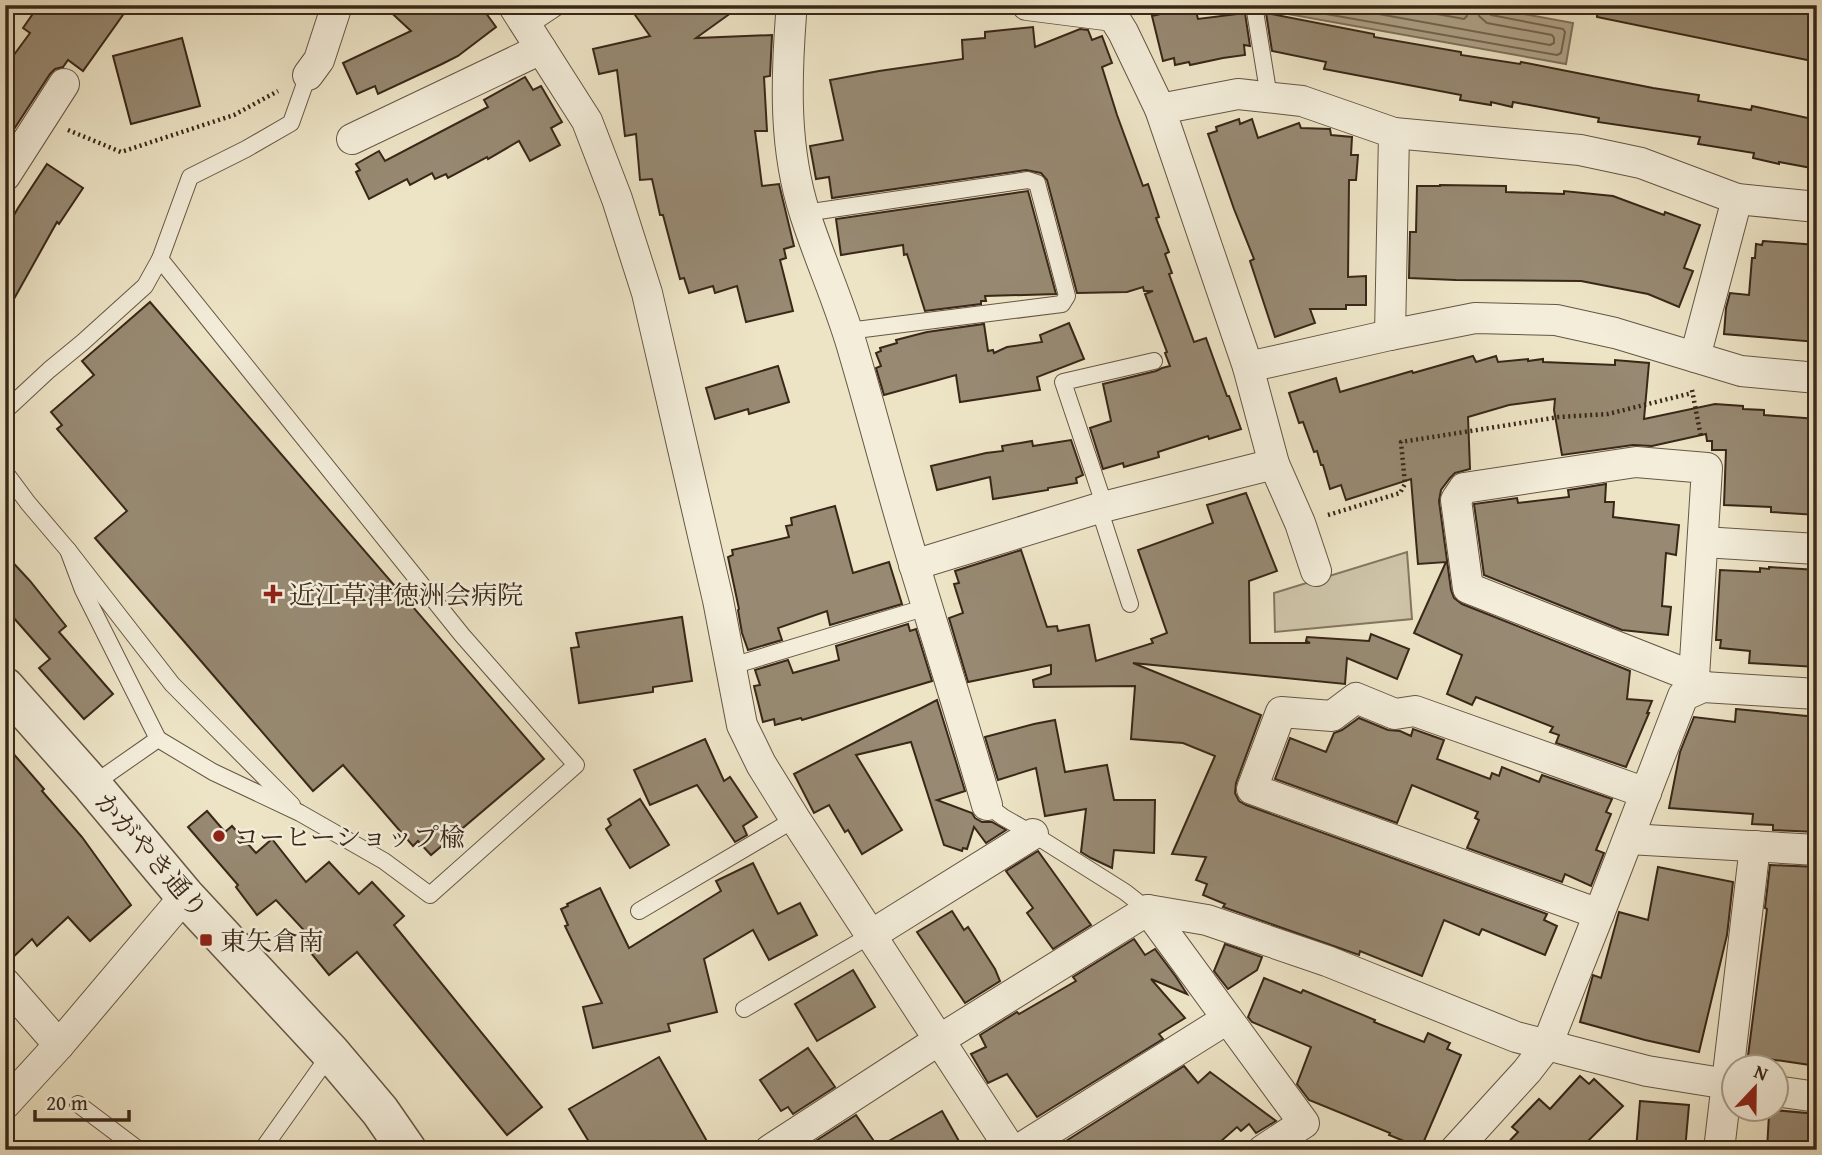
<svg xmlns="http://www.w3.org/2000/svg" width="1822" height="1155" viewBox="0 0 1822 1155" font-family="'Gentium Book Plus','Noto Serif JP',serif">
	<rect width="100%" height="100%" fill="#ede4c6"/>
	<filter id="stains"><feTurbulence type="fractalNoise" baseFrequency=".00286" numOctaves="4"/><feColorMatrix values="0 0 0 0 .2 0 0 0 0 .09 0 0 0 0 .02 0 0 0 .5 -.17"/></filter>
	<radialGradient id="worn" r=".72"><stop offset=".6" stop-color="#630" stop-opacity="0"/><stop offset="1" stop-color="#630" stop-opacity=".3"/></radialGradient>
	<polygon fill="#cec4a8" stroke="#847660" stroke-width="2" points="1407,552 1412,619 1275,632 1274,593"/>
	<polygon fill="#b0a48b" stroke="#80725d" stroke-width="2" points="1283,5 1475,5 1573,23 1566,64 1282,13"/>
	<g fill="none" stroke-linecap="round" stroke-linejoin="round">
		<g stroke="#746652" stroke-width="2">
			<polyline points="1289,5 1292,8 1557,55 1561,53 1565,32 1563,29 1491,15 1487,12 1486,5"/>
			<polyline points="1329,5 1550,45 1554,43 1554,38 1552,35 1487,23 1479,16 1477,5"/>
			<polyline points="1388,5 1464,19 1467,16 1466,5"/>
		</g>
	</g>
	<g fill="#978972" stroke="#392718" stroke-width="2">
		<polygon points="39,5 130,5 83,71 68,60 63,67 55,69 50,74 5,143 5,67 30,33 23,28"/>
		<polygon points="383,5 480,5 496,27 458,56 442,64 378,94 375,86 357,94 343,63 411,31"/>
		<polygon points="628,5 742,5 696,38 772,35 770,76 764,77 767,131 755,131 762,186 779,184 794,246 784,249 786,258 780,260 793,311 746,322 737,286 715,293 713,286 689,293 684,278 680,279 663,215 660,215 652,179 640,180 636,134 625,136 617,70 599,74 593,49 650,36"/>
		<polygon points="1598,5 1779,5 1817,13 1817,62 1597,17"/>
		<polygon points="1186,8 1187,14 1196,11 1198,19 1245,13 1250,46 1244,45 1245,55 1223,58 1190,65 1189,62 1175,65 1174,58 1163,61 1152,16"/>
		<polygon points="1266,13 1374,34 1374,37 1461,52 1461,55 1520,64 1521,62 1653,88 1699,95 1698,101 1751,110 1752,106 1817,120 1817,169 1779,162 1779,164 1753,158 1754,153 1698,144 1700,137 1598,122 1599,118 1513,102 1512,107 1491,102 1491,105 1460,100 1461,95 1324,69 1326,62 1272,51"/>
		<polygon points="1033,27 1035,47 1080,29 1088,30 1092,40 1102,36 1112,63 1102,67 1117,115 1143,186 1148,184 1159,217 1156,218 1169,252 1165,254 1172,273 1169,274 1194,342 1206,338 1227,396 1229,396 1241,429 1209,439 1208,436 1158,452 1159,457 1124,467 1123,463 1103,469 1090,428 1111,421 1103,384 1156,371 1162,368 1170,366 1165,353 1167,352 1145,294 1153,291 1144,291 1143,287 1127,292 1077,293 1047,180 1041,173 1026,170 832,198 829,177 816,179 810,146 843,140 830,80 879,71 963,59 962,40 985,38 985,32"/>
		<polygon points="182,38 200,106 131,124 113,56"/>
		<polygon points="525,77 533,90 541,86 562,122 551,128 560,145 530,161 519,141 488,159 487,157 448,178 446,174 435,179 432,173 410,185 407,179 369,199 356,172 360,170 356,164 379,151 385,161 488,107 484,100"/>
		<polygon points="1239,119 1240,124 1252,119 1258,138 1299,123 1301,128 1330,129 1331,135 1352,137 1351,155 1358,155 1356,180 1349,180 1348,277 1366,276 1366,305 1346,305 1346,309 1310,309 1315,323 1275,337 1250,261 1254,259 1234,209 1208,134 1217,131 1216,127"/>
		<polygon points="47,164 83,188 59,224 57,222 5,315 5,231 18,208"/>
		<polygon points="1440,185 1506,186 1506,192 1564,194 1564,191 1613,196 1664,215 1665,212 1700,225 1684,268 1693,271 1679,307 1648,294 1581,281 1456,280 1409,278 1410,232 1416,232 1417,186 1440,186"/>
		<polygon points="1028,191 1056,294 985,296 986,301 981,301 981,304 925,311 907,254 904,255 903,245 841,255 836,219"/>
		<polygon points="1763,241 1817,245 1817,342 1724,334 1726,308 1730,293 1749,295 1752,258 1755,258 1756,244 1762,245"/>
		<polygon points="150,302 544,759 431,855 418,841 413,846 343,765 313,791 95,538 127,511 57,429 62,425 51,412 94,375 82,361"/>
		<polygon points="1069,323 1084,359 1037,377 1040,390 960,402 956,375 884,395 876,368 881,366 876,353 881,351 880,348 897,343 896,340 927,332 984,324 988,351 993,350 994,353 1007,347 1042,342 1040,335"/>
		<polygon points="1473,356 1476,362 1496,356 1498,362 1528,359 1528,361 1543,359 1543,362 1615,365 1615,360 1649,363 1644,419 1715,404 1743,406 1743,409 1764,410 1764,415 1817,419 1817,515 1771,512 1771,507 1724,505 1726,450 1712,450 1712,441 1707,441 1706,434 1652,446 1633,445 1562,455 1554,410 1555,399 1509,405 1468,417 1470,469 1455,473 1450,478 1441,490 1439,501 1451,590 1454,598 1462,604 1630,671 1627,699 1652,701 1647,713 1649,713 1626,767 1556,743 1559,735 1550,732 1553,727 1476,697 1472,705 1447,694 1462,655 1414,633 1446,562 1418,564 1411,479 1346,500 1341,485 1330,489 1323,465 1321,465 1317,451 1314,452 1303,422 1299,423 1289,393 1336,378 1340,392 1412,371 1413,373"/>
		<polygon points="778,366 789,402 749,414 748,409 715,419 706,388"/>
		<polygon points="1071,440 1083,475 1076,478 1077,483 1048,488 1048,490 993,499 990,477 937,490 931,466 986,453 1003,451 1002,446 1032,441 1033,446"/>
		<polygon points="1606,484 1605,502 1614,502 1613,517 1679,525 1676,555 1666,553 1662,606 1671,607 1668,635 1622,630 1484,575 1474,504 1517,498 1518,503 1569,497 1568,490"/>
		<polygon points="1246,493 1277,571 1249,581 1250,643 1310,643 1306,641 1307,637 1369,641 1371,634 1409,649 1397,679 1347,658 1345,684 1133,663 1261,715 1236,783 1235,793 1239,801 1246,805 1547,914 1544,920 1557,926 1545,955 1482,929 1479,935 1444,920 1422,976 1360,951 1359,955 1223,907 1225,904 1203,895 1207,884 1196,880 1206,857 1172,854 1215,756 1183,743 1131,739 1135,686 1034,687 1033,680 1051,674 1051,665 968,682 949,618 963,613 954,584 959,583 955,571 1021,550 1047,627 1057,626 1058,631 1089,625 1096,661 1153,643 1151,639 1167,633 1138,550 1213,523 1207,505"/>
		<polygon points="835,506 853,573 889,562 902,604 830,625 827,611 778,628 782,640 748,650 742,633 738,610 739,609 728,557 733,555 732,550 789,537 786,526 792,525 791,518"/>
		<polygon points="5,554 30,581 66,626 59,632 113,694 84,719 39,668 50,659 5,608"/>
		<polygon points="1769,567 1817,570 1817,667 1749,663 1750,651 1720,648 1721,640 1716,640 1720,570 1760,572 1760,568 1769,569"/>
		<polygon points="682,617 692,681 653,687 653,692 579,703 571,648 579,647 576,633"/>
		<polygon points="908,624 910,631 916,629 932,681 802,720 801,718 775,725 774,719 763,722 754,686 760,685 755,670 788,660 793,673 839,660 836,646"/>
		<polygon points="937,700 965,791 937,800 972,813 975,818 982,822 992,822 1006,830 986,843 974,827 967,849 963,848 962,851 944,845 911,742 856,755 902,830 862,854 848,830 845,832 829,805 814,813 794,774"/>
		<polygon points="1736,709 1817,717 1817,832 1773,830 1773,825 1752,824 1753,814 1669,808 1680,752 1694,717 1735,722"/>
		<polygon points="1359,718 1388,730 1400,731 1411,736 1413,729 1444,740 1437,759 1490,779 1492,773 1499,776 1502,767 1539,782 1542,775 1612,799 1606,812 1611,814 1596,850 1604,853 1591,886 1565,874 1562,882 1467,848 1479,820 1475,818 1478,812 1412,785 1397,823 1275,779 1290,738 1326,752 1334,733 1342,730"/>
		<polygon points="1055,720 1065,772 1107,765 1114,800 1155,800 1154,853 1114,850 1112,868 1091,858 1081,852 1086,809 1045,816 1036,768 998,780 985,737 1034,724"/>
		<polygon points="705,739 724,781 730,777 757,817 743,826 747,835 735,842 697,785 650,805 634,770"/>
		<polygon points="5,744 44,789 42,791 82,837 131,905 90,941 68,917 37,946 32,939 5,965"/>
		<polygon points="640,799 669,845 630,868 606,829 611,825 608,819"/>
		<polygon points="207,811 225,832 232,826 256,853 272,839 306,882 329,862 359,894 372,882 404,916 394,925 542,1107 507,1135 357,952 329,975 306,947 314,941 276,900 257,915 236,887 238,885 188,827"/>
		<polygon points="1038,851 1091,925 1053,949 1027,913 1033,908 1006,871"/>
		<polygon points="753,863 778,914 800,903 817,935 769,960 753,930 704,959 717,1012 668,1024 670,1031 593,1048 583,1007 602,1003 565,926 568,925 561,909 568,906 567,904 600,888 629,948 721,891 716,881"/>
		<polygon points="1770,865 1817,867 1817,1066 1748,1056 1767,909 1765,908"/>
		<polygon points="1658,867 1733,882 1727,935 1699,1052 1645,1040 1580,1022 1593,975 1601,978 1619,912 1648,920"/>
		<polygon points="952,911 964,930 968,927 995,969 1000,981 965,1003 917,932"/>
		<polygon points="1134,939 1145,955 1155,949 1176,977 1187,994 1151,979 1185,1018 1159,1034 1163,1039 1037,1117 1007,1074 988,1083 971,1054 986,1047 980,1035 1017,1012 1019,1014 1076,981 1073,977"/>
		<polygon points="1225,944 1262,957 1257,970 1228,989 1214,971"/>
		<polygon points="853,970 875,1007 817,1041 795,1004"/>
		<polygon points="1264,978 1301,993 1303,990 1375,1020 1374,1022 1424,1042 1428,1033 1450,1043 1447,1049 1461,1055 1421,1148 1389,1135 1390,1133 1309,1100 1297,1084 1311,1047 1252,1022 1248,1017"/>
		<polygon points="808,1048 835,1087 793,1114 788,1107 781,1111 760,1080"/>
		<polygon points="659,1057 712,1150 594,1150 569,1109"/>
		<polygon points="1184,1066 1198,1083 1210,1072 1276,1121 1256,1133 1249,1124 1241,1131 1237,1127 1211,1150 1060,1150 1058,1146"/>
		<polygon points="1580,1076 1589,1084 1594,1079 1623,1106 1579,1150 1501,1150 1518,1132 1512,1127 1539,1099 1550,1109"/>
		<polygon points="1640,1101 1689,1105 1685,1150 1636,1150"/>
		<polygon points="1774,1110 1817,1114 1817,1150 1767,1150 1769,1114 1774,1115"/>
		<polygon points="942,1111 964,1150 815,1150 811,1144 856,1115 878,1147"/>
	</g>
	<g fill="none" stroke-linecap="round" stroke-linejoin="round">
		<defs>
			<g id="service">
				<polyline points="1254,5 1269,97"/>
				<polyline points="527,27 560,5"/>
				<polyline points="805,213 1028,180 1037,183 1067,296 1062,304 848,331"/>
				<polyline points="5,411 49,370 83,342 145,286 160,259 190,177 246,149 291,123 308,75"/>
				<polyline points="5,472 28,503 68,550 83,590 158,739"/>
				<polyline points="1105,507 1063,382 1154,361"/>
				<polyline points="1099,508 1130,604"/>
				<polyline points="68,550 172,684 292,805"/>
				<polyline points="732,666 927,607"/>
				<polyline points="92,785 158,739 213,772 300,813 384,861 430,895 576,765 462,635 160,259"/>
				<polyline points="987,805 1003,817 1033,834 1125,892 1148,910"/>
				<polyline points="639,911 795,819"/>
				<polyline points="744,1009 871,935"/>
				<polyline points="78,1104 139,1150"/>
				<polyline points="262,1150 331,1053"/>
			</g>
			<g id="minor">
				<polyline points="513,5 587,121 617,199 647,293 718,600 742,725 761,764 795,819 1011,1150"/>
				<path d="M790 5 791 15C786 82 784 149 805 214 820 261 841 306 854 353 875 424 893 496 915 567 939 646 964 725 987 805"/>
				<polyline points="1027,5 1113,16 1123,32 1160,109 1238,94 1302,101 1394,133 1390,335 1475,318 1556,320 1615,333 1741,371 1817,378"/>
				<polyline points="308,75 319,60 337,5"/>
				<polyline points="1160,109 1248,367 1274,464 1300,523 1316,571"/>
				<polyline points="1394,133 1580,150 1641,163 1737,199 1817,207"/>
				<polyline points="352,139 541,49"/>
				<polyline points="5,176 64,84"/>
				<polyline points="1695,357 1737,199"/>
				<polyline points="1248,367 1390,335"/>
				<polyline points="1703,542 1817,549"/>
				<polyline points="914,565 1099,508 1274,464"/>
				<polyline points="1694,677 1468,588 1456,500 1464,488 1636,462 1707,468 1694,677 1703,687"/>
				<polyline points="1629,839 1817,850"/>
				<polyline points="1148,910 1304,1123 1263,1150"/>
				<polyline points="1599,914 1252,789 1281,712 1332,716 1356,698 1395,714 1415,711 1646,793"/>
				<polyline points="871,935 1033,834"/>
				<polyline points="5,983 59,1045"/>
				<polyline points="1776,1091 1817,1097"/>
				<polyline points="5,1104 59,1045 185,896"/>
				<polyline points="770,1150 939,1040 1148,910 1207,920 1327,961 1516,1037 1647,1071 1734,1085"/>
				<polyline points="1018,1150 1227,1019"/>
				<polyline points="1455,1150 1527,1071 1547,1045 1599,914 1683,696 1703,687 1817,694"/>
				<polyline points="1719,1150 1755,846"/>
			</g>
			<polyline id="tertiary" points="5,687 92,785 185,896 331,1053 380,1111 407,1150"/>
		</defs>
		<use href="#service" stroke="#665644" stroke-width="18"/>
		<use href="#minor" stroke="#665644" stroke-width="32"/>
		<use href="#tertiary" stroke="#665644" stroke-width="41"/>
		<g stroke="#392718" stroke-width="4.5" stroke-dasharray="2 3.5" stroke-linecap="butt">
			<polyline points="68,130 121,152 234,115 278,91"/>
			<polyline points="1692,390 1701,437"/>
			<polyline points="1328,515 1400,493 1405,484 1401,442 1559,417 1608,414 1692,393"/>
		</g>
		<use href="#service" stroke="#f3edda" stroke-width="16"/>
		<use href="#minor" stroke="#f3edda" stroke-width="30"/>
		<use href="#tertiary" stroke="#f3edda" stroke-width="38"/>
	</g>
	<g fill="#8f2418" stroke="#f3edda" stroke-width="2.5">
		<path d="M269.5 583.5h7v7h7v7h-7v7h-7v-7h-7v-7h7z"/>
		<circle cx="219" cy="836" r="7"/>
		<rect x="199" y="933" width="14" height="14" rx="3.5"/>
	</g>
	<g text-anchor="middle" dominant-baseline="central" stroke-width="5" stroke-linejoin="round" paint-order="stroke">
		<g font-size="26" fill="#392718" stroke="#f3edda" text-anchor="start">
			<text x="289" y="594">近江草津徳洲会病院</text>
			<text x="233" y="836">コーヒーショップ楡</text>
			<text x="220" y="940">東矢倉南</text>
		</g>
		<g font-size="26" fill="#392718" stroke="#f3edda">
			<text transform="translate(152 855) rotate(49)">かがやき通り</text>
		</g>
	</g>
	<rect width="1822" height="1155" fill="none" stroke="#ede4c6" stroke-width="28"/>
	<rect x="7" y="7" width="1808" height="1141" fill="none" stroke="#392718" stroke-width="3.5"/>
	<rect x="14" y="14" width="1794" height="1127" fill="none" stroke="#392718" stroke-width="2"/>
	<g transform="translate(1755 1088) rotate(22)"><circle r="33" fill="#f3edda" stroke="#a99e8c" stroke-width="2"/>
	<path d="M0-5L12 26L0 18L-12 26Z" fill="#8f2418"/>
	<text y="-10" font-size="19" font-weight="bold" text-anchor="middle" fill="#392718">N</text>
	</g>
	<path d="M35 1110v10h94v-10" fill="none" stroke="#392718" stroke-width="3.5"/>
	<text x="46" y="1110" font-size="21" fill="#392718" stroke="#f3edda" stroke-width="5" paint-order="stroke">20 m</text>
	<rect width="100%" height="100%" filter="url(#stains)"/>
	<rect width="100%" height="100%" fill="url(#worn)"/>
</svg>
